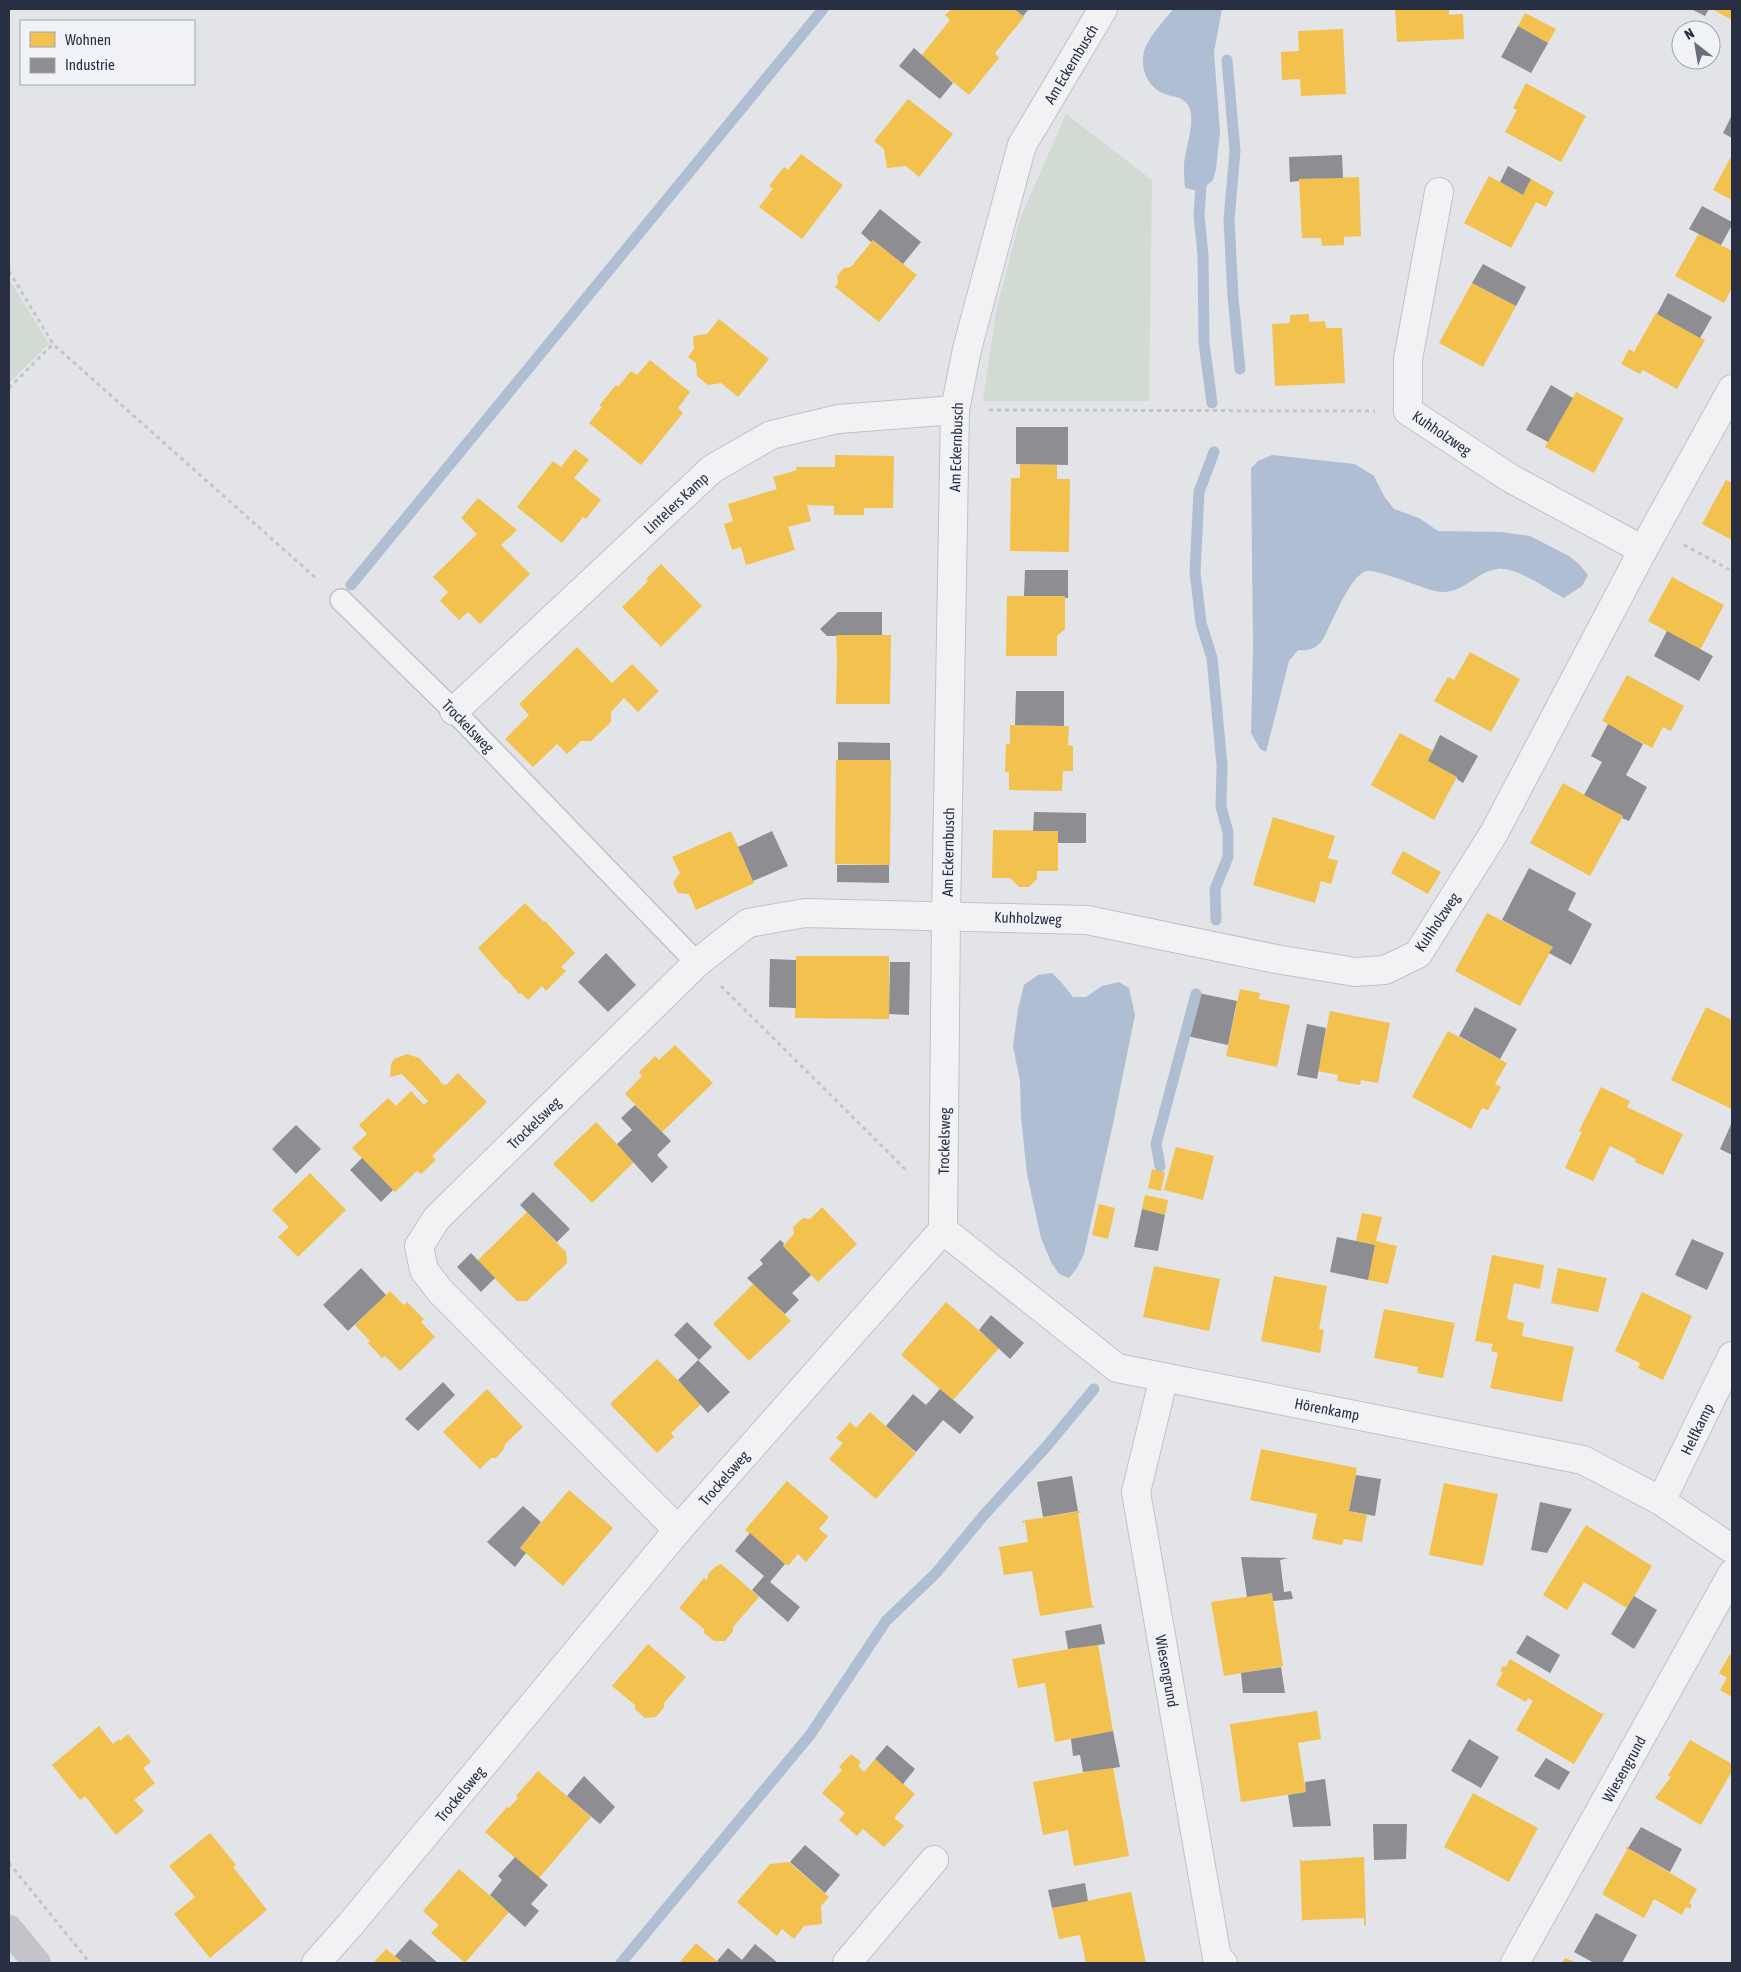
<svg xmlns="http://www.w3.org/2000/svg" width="1741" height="1972" viewBox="0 0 1741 1972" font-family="'Asap Condensed',sans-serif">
	<rect width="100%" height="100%" fill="#e2e4e8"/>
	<g fill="#d2dbd3">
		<polygon points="1066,114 1152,180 1149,401 983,401 996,311 1020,219"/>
		<polygon points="9,279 49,344 9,383"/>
	</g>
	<g fill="#b0bed4">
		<path d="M1173 9H1222L1214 52 1220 132 1216 169 1213 180 1206 186 1194 190 1185 188C1184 180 1184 172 1184 165 1185 149 1197 119 1188 105 1181 95 1174 98 1165 94 1146 87 1138 64 1146 46 1152 33 1165 20 1173 9Z"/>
		<path d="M1272 455 1355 464 1374 476 1384 496 1394 509 1419 518 1438 531 1501 532 1530 536 1569 556 1579 564 1588 575 1582 586 1564 598C1547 589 1517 567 1498 569 1473 572 1463 597 1435 591 1422 588 1374 568 1366 571 1350 577 1335 616 1327 631 1325 635 1323 641 1319 644 1313 650 1306 651 1298 650L1289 661 1266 752 1260 749 1251 733 1253 646 1251 468 1258 461Z"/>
		<polygon points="1052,973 1062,983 1073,997 1086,997 1102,986 1119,982 1129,988 1135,1015 1113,1124 1084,1254 1077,1268 1069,1278 1059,1274 1051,1262 1041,1238 1027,1174 1021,1118 1020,1081 1013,1046 1018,1009 1024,985 1038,975"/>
	</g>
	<g fill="#f2c14e">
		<polygon points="951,9 1014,9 1024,17 995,53 999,58 969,95 921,56 950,20 945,15"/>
		<polygon points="1395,9 1449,9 1449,15 1463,14 1464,39 1397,42"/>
		<polygon points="1712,9 1732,9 1732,20"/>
		<polygon points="1525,13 1556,29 1548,43 1518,26"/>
		<polygon points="1343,29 1346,94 1301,96 1300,79 1282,80 1281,52 1299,51 1298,31"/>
		<polygon points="1526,83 1586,116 1561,162 1505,132 1517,110 1513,108"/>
		<polygon points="908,99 953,134 919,177 906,166 887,168 884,149 874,141"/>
		<polygon points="801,154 843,185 802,239 759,207 773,189 769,186 784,167 788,170"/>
		<polygon points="1732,155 1732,200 1713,190"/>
		<polygon points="1489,176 1523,195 1531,179 1554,192 1546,207 1536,202 1511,248 1464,223"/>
		<polygon points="1359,177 1361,236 1344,237 1344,245 1322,246 1321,238 1302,238 1299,179"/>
		<polygon points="1699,233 1732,251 1732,288 1724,303 1675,276"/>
		<polygon points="873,240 917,275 879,322 835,287 838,283 837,276 844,268 851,267"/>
		<polygon points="1472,283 1516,306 1483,367 1439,343"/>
		<polygon points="1656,313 1705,340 1677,389 1643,370 1640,374 1621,364 1629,349 1634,352"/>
		<polygon points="1309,314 1309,322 1325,321 1326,328 1342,328 1345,383 1275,386 1272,324 1290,323 1290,315"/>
		<polygon points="719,319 769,359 738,397 721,383 708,385 697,376 696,363 688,357 694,349 693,336 707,334"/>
		<polygon points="650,360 690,392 678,408 683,413 641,465 589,423 602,407 599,406 616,385 618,387 631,371 637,375"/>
		<polygon points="1576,392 1624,418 1594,473 1545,447"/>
		<polygon points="575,449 589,460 574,478 601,500 586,519 583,517 562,543 517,507 553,461 561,467"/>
		<polygon points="835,455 894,456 893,508 864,508 864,515 834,515 834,506 807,505 811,521 788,527 795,550 746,565 741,547 732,550 724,524 733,521 728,504 777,489 773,477 797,470 796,467 835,467"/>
		<polygon points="1020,464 1057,465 1057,479 1070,479 1069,552 1010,551 1011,478 1020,478"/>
		<polygon points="1726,480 1732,483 1732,540 1702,524"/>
		<polygon points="478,498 517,530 501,545 530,574 480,624 468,612 459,620 440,601 448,592 433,577 477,534 461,518"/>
		<polygon points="661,564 702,606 661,647 622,607 648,581 646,579"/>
		<polygon points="1672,577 1724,605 1700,650 1648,621"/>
		<polygon points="1007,596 1065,596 1065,629 1057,636 1057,656 1006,656"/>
		<polygon points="836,635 891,635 890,704 836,704 837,659"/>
		<polygon points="577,647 612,683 632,664 659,691 638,712 624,698 611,712 611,722 591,741 581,741 567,754 557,744 533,767 505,739 529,715 519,704"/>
		<polygon points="1470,652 1520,679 1491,732 1434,701 1448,677 1454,680"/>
		<polygon points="1627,675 1684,706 1671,731 1663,727 1652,748 1602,721"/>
		<polygon points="1010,725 1069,726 1068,745 1073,746 1073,771 1063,771 1062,791 1009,790 1009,772 1005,772 1006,744 1010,744"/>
		<polygon points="1400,733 1433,751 1428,761 1457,777 1434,820 1371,785"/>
		<polygon points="836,760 891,760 890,865 835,864"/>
		<polygon points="1563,783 1623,816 1590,876 1530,843"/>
		<polygon points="1273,817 1335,836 1328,858 1338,861 1331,884 1321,881 1315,903 1253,885"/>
		<polygon points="993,830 1058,831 1058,871 1037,871 1037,879 1029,887 1019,887 1010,878 992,878"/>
		<polygon points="731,831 754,883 696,910 689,894 678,893 673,883 680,873 672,857"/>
		<polygon points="1403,851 1441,872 1428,894 1391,873"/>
		<polygon points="525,903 544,922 545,921 575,953 561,967 566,971 546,991 542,986 528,1000 521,993 519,994 507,979 506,980 478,948"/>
		<polygon points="1487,913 1553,947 1520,1006 1455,971"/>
		<polygon points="796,956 889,956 889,1019 795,1018"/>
		<polygon points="1240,989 1260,993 1259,999 1290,1005 1277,1067 1226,1056"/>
		<polygon points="1706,1007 1732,1020 1732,1109 1671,1080"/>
		<polygon points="1330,1011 1390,1023 1378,1083 1361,1080 1360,1085 1337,1081 1338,1075 1318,1071"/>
		<polygon points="1448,1031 1507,1063 1495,1084 1501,1087 1488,1110 1482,1108 1471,1129 1412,1097"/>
		<polygon points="675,1045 713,1083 662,1132 625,1094 642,1076 639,1072 655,1056 659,1060"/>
		<polygon points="407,1054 419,1058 438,1078 442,1084 446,1085 458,1073 487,1102 432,1156 436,1160 421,1174 417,1171 395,1192 352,1148 367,1134 359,1125 388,1098 396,1106 411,1091 424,1105 428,1101 402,1074 390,1077 391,1064 394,1059"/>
		<polygon points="1601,1087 1630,1101 1627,1107 1683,1134 1663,1175 1635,1162 1636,1159 1610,1146 1593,1181 1565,1168 1582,1132 1579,1131"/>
		<polygon points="596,1122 634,1162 592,1203 553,1164"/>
		<polygon points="1176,1147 1214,1156 1203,1200 1164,1190"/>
		<polygon points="1152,1169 1165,1172 1161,1191 1148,1188"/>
		<polygon points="310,1173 346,1210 298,1257 278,1237 289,1227 272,1210"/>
		<polygon points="1145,1195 1168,1200 1165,1215 1142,1209"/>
		<polygon points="1099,1204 1115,1208 1108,1239 1092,1235"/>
		<polygon points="822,1207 857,1244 818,1282 783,1246 794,1234 793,1227 803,1218 810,1219"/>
		<polygon points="527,1212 566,1252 567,1263 527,1301 517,1301 477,1261"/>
		<polygon points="1362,1213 1382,1217 1376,1241 1397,1246 1388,1284 1368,1280 1375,1245 1356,1241"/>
		<polygon points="1492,1255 1544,1265 1540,1289 1514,1283 1507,1319 1524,1323 1522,1336 1574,1347 1562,1402 1490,1388 1498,1353 1491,1351 1493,1344 1475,1341"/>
		<polygon points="1154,1266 1220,1279 1209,1331 1143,1317"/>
		<polygon points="1558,1268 1607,1278 1598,1312 1551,1303"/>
		<polygon points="1274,1276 1327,1286 1319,1329 1324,1330 1320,1353 1261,1341"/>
		<polygon points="754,1283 791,1321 749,1361 713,1324"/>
		<polygon points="390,1291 404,1305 407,1302 424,1319 421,1322 435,1337 400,1371 385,1356 382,1358 368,1343 370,1341 355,1325"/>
		<polygon points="1642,1292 1692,1316 1663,1380 1638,1368 1640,1363 1615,1351"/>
		<polygon points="946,1302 999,1348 953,1400 901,1355"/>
		<polygon points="1384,1309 1455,1323 1443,1378 1417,1373 1418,1367 1374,1358"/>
		<polygon points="657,1359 701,1404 671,1433 674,1437 657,1453 610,1404"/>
		<polygon points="487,1389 523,1427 505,1444 504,1449 496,1458 491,1458 480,1469 443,1432"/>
		<polygon points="870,1412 916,1453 876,1499 829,1459 843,1443 836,1438 850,1422 856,1428"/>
		<polygon points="1261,1449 1357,1468 1349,1511 1367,1515 1362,1542 1344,1539 1342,1545 1312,1539 1317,1514 1250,1500"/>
		<polygon points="787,1481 829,1517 819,1529 828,1536 806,1562 798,1554 788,1566 745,1530"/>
		<polygon points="1444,1483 1498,1494 1483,1566 1429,1555"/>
		<polygon points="569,1490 613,1528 563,1586 520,1548"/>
		<polygon points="1080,1511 1081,1513 1078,1513 1092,1605 1095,1607 1040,1616 1032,1571 1004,1575 999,1547 1028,1542 1025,1522 1023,1523 1022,1521"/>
		<polygon points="1586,1525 1652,1566 1627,1608 1584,1582 1567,1610 1543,1595"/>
		<polygon points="721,1564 759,1597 733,1627 733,1631 725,1641 714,1641 704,1633 704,1629 679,1608 704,1578 707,1580 708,1574 715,1567"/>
		<polygon points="1272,1593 1283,1666 1224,1676 1211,1602"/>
		<polygon points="648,1644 686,1677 664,1703 664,1707 656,1717 645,1718 635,1709 635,1705 612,1686"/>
		<polygon points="1098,1644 1113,1731 1055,1742 1045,1683 1018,1688 1012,1659"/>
		<polygon points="1730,1654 1732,1655 1732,1697 1720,1690 1727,1678 1719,1673"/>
		<polygon points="1510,1659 1602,1714 1605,1712 1574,1764 1516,1730 1533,1701 1528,1698 1526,1702 1496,1685 1503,1672 1500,1671 1503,1666 1506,1667"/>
		<polygon points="1317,1711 1321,1739 1298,1743 1306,1792 1241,1802 1230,1724"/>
		<polygon points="99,1726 113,1744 119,1739 120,1741 128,1734 151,1762 143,1768 155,1783 134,1800 144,1811 116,1835 85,1796 80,1800 52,1765"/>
		<polygon points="1690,1740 1732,1764 1732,1771 1701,1825 1655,1798 1671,1777 1668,1776 1669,1774"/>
		<polygon points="851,1754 861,1762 858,1766 864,1772 875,1759 915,1794 894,1818 904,1826 884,1847 863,1829 857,1836 839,1820 845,1813 822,1793 842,1770 839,1767"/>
		<polygon points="1113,1767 1129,1856 1074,1866 1068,1830 1043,1835 1033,1782"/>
		<polygon points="538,1771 591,1817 539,1878 485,1832 507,1807 509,1808 518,1798 516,1796"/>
		<polygon points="1473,1793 1538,1828 1509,1882 1444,1847"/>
		<polygon points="210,1833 236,1865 233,1867 267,1910 210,1958 174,1914 195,1897 169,1866"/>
		<polygon points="1625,1846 1697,1889 1689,1903 1692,1905 1690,1909 1686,1907 1682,1915 1654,1899 1644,1918 1602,1894 1627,1850"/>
		<polygon points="1364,1857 1366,1925 1364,1925 1364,1918 1304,1920 1302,1921 1300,1859 1302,1861"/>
		<polygon points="789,1862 829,1897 821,1906 822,1924 804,1926 794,1939 782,1929 777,1936 737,1902 770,1864"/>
		<polygon points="459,1869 509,1912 465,1963 431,1933 439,1925 423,1911"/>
		<polygon points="1131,1892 1146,1963 1086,1963 1080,1935 1059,1939 1052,1908"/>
		<polygon points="696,1943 717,1961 720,1963 679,1963"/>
		<polygon points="386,1949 395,1956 403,1963 373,1963"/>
		<polygon points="1565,1958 1577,1963 1562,1963"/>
	</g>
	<g fill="#8d8d92">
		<polygon points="1014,9 1029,9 1023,16"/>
		<polygon points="1691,9 1709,9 1705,16"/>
		<polygon points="1518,26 1548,43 1531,73 1501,57"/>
		<polygon points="914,48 953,83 940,99 899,66"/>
		<polygon points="1732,115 1732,138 1723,133"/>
		<polygon points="1342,155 1343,178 1299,179 1299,181 1290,182 1289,157"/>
		<polygon points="1508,166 1531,179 1523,195 1500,182"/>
		<polygon points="1702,206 1732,222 1732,225 1721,245 1689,229"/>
		<polygon points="880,209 921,242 903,264 873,240 871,242 861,233"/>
		<polygon points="1483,264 1526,287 1516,306 1472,283"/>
		<polygon points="1668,293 1712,317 1700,338 1657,314"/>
		<polygon points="1551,385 1573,398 1548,442 1526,430"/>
		<polygon points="1016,427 1068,427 1068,465 1016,464"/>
		<polygon points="1025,570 1068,570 1068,598 1065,598 1065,596 1024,596"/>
		<polygon points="838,612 882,612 882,635 836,635 836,636 827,636 820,629"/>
		<polygon points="1667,631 1713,656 1699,681 1654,656"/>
		<polygon points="1016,691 1064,691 1064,726 1015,725"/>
		<polygon points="1608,724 1643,744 1626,775 1647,787 1629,821 1622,818 1623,816 1584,795 1602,762 1591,756"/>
		<polygon points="1440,735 1478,756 1463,783 1457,779 1457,777 1428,761"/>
		<polygon points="838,742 890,743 890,760 838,760"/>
		<polygon points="1034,812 1086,813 1086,843 1058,843 1058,831 1033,831"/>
		<polygon points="772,831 788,866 753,881 738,847"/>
		<polygon points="837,865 889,865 889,883 837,882"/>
		<polygon points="1529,868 1576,893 1568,910 1592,924 1571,965 1549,953 1553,947 1502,920"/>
		<polygon points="606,953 636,985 608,1012 578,982"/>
		<polygon points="770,959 796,960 796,1008 769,1007"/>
		<polygon points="890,962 910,962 909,1015 889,1014"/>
		<polygon points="1198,993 1237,1001 1228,1045 1187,1036"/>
		<polygon points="1475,1007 1517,1029 1500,1059 1459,1036"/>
		<polygon points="1307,1024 1326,1028 1317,1079 1297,1075"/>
		<polygon points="635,1105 671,1141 657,1155 668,1167 652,1183 617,1144 632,1130 621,1118"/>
		<polygon points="1732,1122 1732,1155 1720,1149"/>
		<polygon points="296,1125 321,1149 296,1174 272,1149"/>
		<polygon points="362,1158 393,1190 381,1202 350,1170"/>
		<polygon points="533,1192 570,1229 557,1242 520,1205"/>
		<polygon points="1142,1209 1165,1215 1158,1251 1134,1247"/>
		<polygon points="1337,1237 1375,1245 1368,1280 1330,1272"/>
		<polygon points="1692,1239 1724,1253 1707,1290 1675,1275"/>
		<polygon points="780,1240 784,1243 783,1246 811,1275 792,1293 799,1300 785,1314 747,1278 763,1264 760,1260"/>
		<polygon points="471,1253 495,1278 481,1292 457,1267"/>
		<polygon points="361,1268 386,1295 348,1331 323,1305"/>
		<polygon points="991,1315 1024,1343 1010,1359 979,1330"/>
		<polygon points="687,1322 712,1347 699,1360 674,1335"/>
		<polygon points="698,1360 730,1392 708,1413 678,1380"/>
		<polygon points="443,1382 455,1395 418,1431 405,1419"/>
		<polygon points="940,1389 974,1417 960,1434 943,1420 916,1452 886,1426 913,1394 926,1405"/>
		<polygon points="1356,1475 1381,1479 1375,1516 1349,1511"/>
		<polygon points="1072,1476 1078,1511 1043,1517 1037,1482"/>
		<polygon points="1540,1502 1572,1509 1547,1553 1531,1550"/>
		<polygon points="523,1506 541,1522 520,1548 526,1553 515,1567 487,1542"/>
		<polygon points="750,1533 785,1564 770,1582 800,1607 788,1622 752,1590 764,1576 735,1551"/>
		<polygon points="1241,1557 1288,1558 1280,1560 1284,1592 1291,1591 1293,1599 1273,1601 1272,1593 1247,1597"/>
		<polygon points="1634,1596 1657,1610 1634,1649 1611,1634"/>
		<polygon points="1101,1624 1105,1644 1068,1649 1065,1631"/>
		<polygon points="1527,1635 1560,1655 1550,1673 1516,1653"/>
		<polygon points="1281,1667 1285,1693 1243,1693 1241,1673"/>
		<polygon points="1113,1731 1120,1767 1083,1772 1080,1755 1073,1756 1071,1739"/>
		<polygon points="1469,1739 1499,1757 1481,1788 1451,1771"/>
		<polygon points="887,1745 915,1769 903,1784 875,1759"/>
		<polygon points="1546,1758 1570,1772 1559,1790 1534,1776"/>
		<polygon points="584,1776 615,1807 600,1824 567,1796"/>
		<polygon points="1325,1779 1331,1826 1293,1827 1288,1795 1306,1792 1305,1782"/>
		<polygon points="1373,1824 1407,1824 1406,1859 1374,1860"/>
		<polygon points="1641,1827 1682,1849 1670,1872 1628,1848"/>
		<polygon points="805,1845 840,1875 825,1893 790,1862"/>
		<polygon points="515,1857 548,1885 531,1904 539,1911 525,1927 490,1895 502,1880 498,1876"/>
		<polygon points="1085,1883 1088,1901 1052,1908 1048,1890"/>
		<polygon points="1596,1913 1637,1935 1622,1963 1594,1963 1574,1952"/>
		<polygon points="410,1939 438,1963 403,1963 395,1956"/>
		<polygon points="755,1944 778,1963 720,1963 717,1961 728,1948 742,1960"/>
	</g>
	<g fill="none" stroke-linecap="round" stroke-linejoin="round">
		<g stroke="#b0bed4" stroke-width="11">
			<polyline points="1227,60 1235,151 1229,220 1233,297 1240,369"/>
			<polyline points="1202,172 1199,215 1203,255 1204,343 1212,403"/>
			<polyline points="1214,452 1199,492 1195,572 1201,623 1212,658 1222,765 1221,807 1228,832 1228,857 1215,889 1216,920"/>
			<polyline points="351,585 823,9"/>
			<polyline points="1160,1166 1156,1144 1196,994"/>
			<polyline points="621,1963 810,1735 886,1621 936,1573 984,1515 1046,1447 1094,1389"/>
		</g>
		<defs>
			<polyline id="lane" points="341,600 454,711 697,963"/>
			<g id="street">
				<polyline points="1439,192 1408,359 1408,411 1510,478 1643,550"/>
				<polyline points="454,711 712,469 771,435 838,419 955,410"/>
				<polyline points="943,1230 1117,1368 1583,1460 1661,1501 1732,1549"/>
				<polyline points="1164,1377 1136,1492 1217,1958 1223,1963"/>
				<polyline points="1661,1501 1732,1356"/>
				<polyline points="678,1530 440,1291 424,1270 419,1246 437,1218 697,963 748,923 805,913 1087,920 1276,959 1355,972 1385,970 1418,954 1494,833 1643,550 1732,389"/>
				<polyline points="316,1963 350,1925 678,1530 943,1230 946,916 955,410 967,349 1022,145 1103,9"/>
				<polyline points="847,1963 934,1860"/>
				<polyline points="1515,1963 1732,1574"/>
			</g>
		</defs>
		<use href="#lane" stroke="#c0c2c6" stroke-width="24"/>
		<use href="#street" stroke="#c0c2c6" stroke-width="30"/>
		<g stroke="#c4c5cb" stroke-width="3" stroke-dasharray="4 4" stroke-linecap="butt">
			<polyline points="9,271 53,344 318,580"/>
			<polyline points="9,388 53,344"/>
			<polyline points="989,410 1375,411"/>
			<polyline points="1684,545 1732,571"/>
			<polyline points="721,986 908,1172"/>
			<polyline points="9,1863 90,1963"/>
		</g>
		<use href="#lane" stroke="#f2f2f4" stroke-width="21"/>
		<use href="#street" stroke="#f2f2f4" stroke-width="28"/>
		<polyline stroke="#c3c4ca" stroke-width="28" points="9,1929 37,1963"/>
	</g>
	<g text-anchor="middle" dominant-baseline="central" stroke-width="5" stroke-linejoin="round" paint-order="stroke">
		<g font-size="15" fill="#282f42" stroke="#f0f2f7">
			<text transform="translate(1071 64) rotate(-59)">Am Eckernbusch</text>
			<text transform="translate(1442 433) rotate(34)">Kuhholzweg</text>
			<text transform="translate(956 447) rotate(-88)">Am Eckernbusch</text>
			<text transform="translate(676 503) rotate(-43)">Lintelers Kamp</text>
			<text transform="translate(468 726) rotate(46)">Trockelsweg</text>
			<text transform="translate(948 852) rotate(-89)">Am Eckernbusch</text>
			<text transform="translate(1028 918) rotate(2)">Kuhholzweg</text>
			<text transform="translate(1437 922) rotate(-56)">Kuhholzweg</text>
			<text transform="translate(534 1123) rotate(-44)">Trockelsweg</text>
			<text transform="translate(944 1141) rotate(-89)">Trockelsweg</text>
			<text transform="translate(1327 1409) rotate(11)">Hörenkamp</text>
			<text transform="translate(1697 1429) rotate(-64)">Helfkamp</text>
			<text transform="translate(724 1478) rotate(-49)">Trockelsweg</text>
			<text transform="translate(1167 1671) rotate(80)">Wiesengrund</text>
			<text transform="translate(1624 1769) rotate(-61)">Wiesengrund</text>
			<text transform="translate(460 1794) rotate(-50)">Trockelsweg</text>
		</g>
	</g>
	<rect width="1741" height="1972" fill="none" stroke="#282f42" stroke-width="20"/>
	<rect x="20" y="20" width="175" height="65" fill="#f0f2f7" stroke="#a0a4af"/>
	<rect x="30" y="32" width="25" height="15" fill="#f2c14e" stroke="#a0a4af"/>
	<text x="65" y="45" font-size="15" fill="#282f42">Wohnen</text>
	<rect x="30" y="58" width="25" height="15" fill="#8d8d92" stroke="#a0a4af"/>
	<text x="65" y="70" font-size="15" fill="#282f42">Industrie</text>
	<g transform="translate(1696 45) rotate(329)"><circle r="24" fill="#f0f2f7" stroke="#a0a4af"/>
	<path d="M0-4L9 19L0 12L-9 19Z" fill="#696e7c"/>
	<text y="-8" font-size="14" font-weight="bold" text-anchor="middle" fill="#282f42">N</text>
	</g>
</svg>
